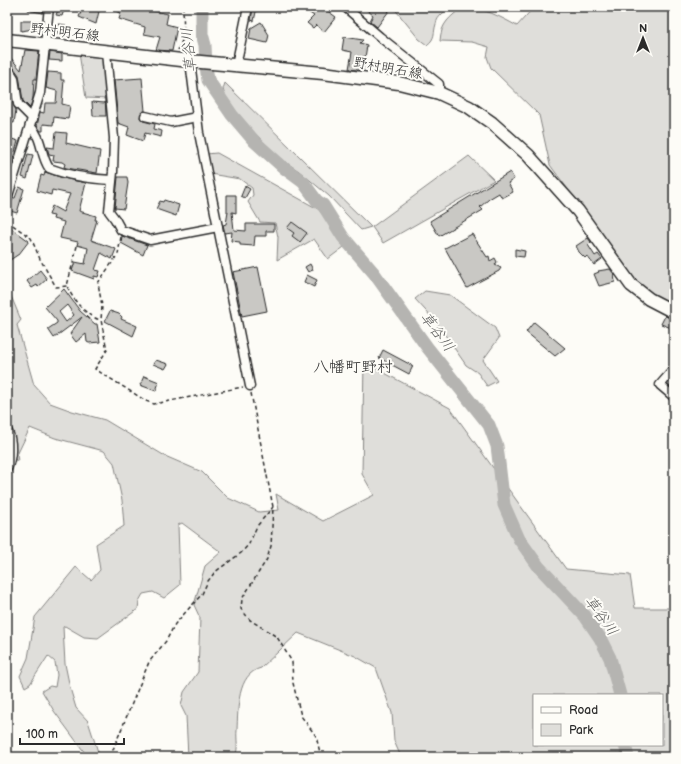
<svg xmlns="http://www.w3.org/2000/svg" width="681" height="764" viewBox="0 0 681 764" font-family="'Balsamiq Sans','Klee One',sans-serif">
	<rect width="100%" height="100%" fill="#fdfcf7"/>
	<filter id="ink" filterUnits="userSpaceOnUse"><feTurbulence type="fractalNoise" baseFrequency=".025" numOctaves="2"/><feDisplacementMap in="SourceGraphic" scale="8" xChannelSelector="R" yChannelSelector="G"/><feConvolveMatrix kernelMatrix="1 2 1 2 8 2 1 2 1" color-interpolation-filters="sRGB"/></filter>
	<g filter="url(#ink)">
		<g fill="#dfdeda" stroke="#858482" fill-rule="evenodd">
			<path d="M393 7H451C446 11 437 16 436 24 433 33 436 38 427 45L419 39Z"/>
			<path d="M463 7C482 7 501 17 517 26L534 7H674V307L641 288 550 165 539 115 491 68 487 57 489 47 472 42 440 41C441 23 450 17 463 7Z"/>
			<polygon points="79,53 105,56 108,99 86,98"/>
			<polygon points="225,83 371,227 361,230 329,196 299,171 278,157 227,104 223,89"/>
			<polygon points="217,153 318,209 348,244 328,259 314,239 277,260 278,237 275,223 260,222 248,202 253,195 252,188 240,179 210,174 206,154"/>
			<polygon points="469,156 494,180 383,243 372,227"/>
			<polygon points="425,291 450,295 495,328 499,338 483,360 497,381 487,386 478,373 466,365 436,322 415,299"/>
			<path d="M11 296 21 320 17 325 34 385 50 403 72 411 105 420 165 456 202 472 228 498 259 512 279 510 276 494 323 521 374 495 362 474 364 362 450 408 566 569 630 575 635 608H674V757H401L394 741 392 713 376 668 355 656 298 633 261 668C237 674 238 709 237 730 236 740 239 747 235 757H188L186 716 181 706 184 692 198 672 200 618 194 605 205 566 221 552 182 523 178 525 180 585 164 598 153 592 143 594 139 601 138 609 98 638 84 637 65 626 63 627 65 664 70 688 76 708 88 721 99 755 88 757 54 711 42 691 50 686 55 687 57 675 55 662 48 656 30 684 25 687 20 676 28 658 35 617 76 567 91 580 100 570 96 544 124 526 122 500 114 463 104 451 55 438 30 428 17 455 18 461 12 458 7 426V347L9 342 7 340V299ZM534 695H662V745H534Z"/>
		</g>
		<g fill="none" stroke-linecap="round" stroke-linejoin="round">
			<g stroke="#b5b4b1" stroke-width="13">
				<polyline points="202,7 202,34 205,45 206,66 208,80 232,115 255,142 284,168 303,182 317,201 323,205 343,237 374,273 427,347 489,425 497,446 504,505 519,539 539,567 585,616 600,638 610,658 620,695"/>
				<polyline points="625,745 628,757"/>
			</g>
		</g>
		<g fill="#c9c8c4" stroke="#2b2b2b" fill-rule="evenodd">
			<polygon points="28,7 43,7 43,13 28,10"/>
			<polygon points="59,7 65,7 62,16 56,15"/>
			<polygon points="72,7 100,7 96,24 79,17 81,12"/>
			<polygon points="107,7 136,7 168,14 166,24 177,27 172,51 156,50 160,37 144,34 145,27 119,19 121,13"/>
			<polygon points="253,7 257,7 254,21 251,20"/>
			<polygon points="301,7 316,7 321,12 325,9 336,17 324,32 316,25 313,28 307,23 314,16"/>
			<polygon points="363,7 392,7 377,27 370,21 373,15"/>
			<polygon points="21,21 40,21 40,28 21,31"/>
			<polygon points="261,22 269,35 267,43 249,39 251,28"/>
			<polygon points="59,24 66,25 63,35 57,34"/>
			<polygon points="344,37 363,40 360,43 367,45 363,71 349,69 352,52 342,50"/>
			<polygon points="25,50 39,51 36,79 34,79 33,98 30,108 23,101 19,75 11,64 7,62 10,57 21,70"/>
			<polygon points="50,52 62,54 62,61 49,60"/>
			<polygon points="48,72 61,73 61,80 64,80 62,104 70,106 68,119 54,117 53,125 43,124 43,131 41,131 37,126 40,112 44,113 45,103 56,103 57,91 46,88"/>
			<polygon points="142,78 145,111 141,113 140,118 143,121 155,124 154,129 162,131 161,137 145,133 143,141 127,135 129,127 118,123 114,80"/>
			<polygon points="105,97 106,116 93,116 92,102 105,103"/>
			<polygon points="7,98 12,100 16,110 14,123 7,122"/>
			<polygon points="56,132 67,133 66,143 100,151 97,173 66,168 64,167 65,164 62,162 53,161 54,155 49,154 47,147 54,148"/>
			<polygon points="12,139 18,141 9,174 7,174 7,152"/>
			<polygon points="28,154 33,155 27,179 22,177"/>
			<polygon points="45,172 63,178 86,183 79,211 96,216 95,220 97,220 91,240 116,249 112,259 101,253 95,270 100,271 98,277 94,276 94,279 72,271 75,262 85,264 88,248 77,245 78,242 60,238 64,222 53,219 54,216 49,215 52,206 63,212 70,194 52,190 51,195 37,191 41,175 44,176"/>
			<polygon points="510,172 514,179 508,183 513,192 502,198 499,193 489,199 480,207 483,210 439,236 430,221"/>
			<polygon points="118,177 127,177 128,183 124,209 115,208"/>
			<polygon points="245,186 250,189 245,198 241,196"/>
			<polygon points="19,187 24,189 17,213 7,210 7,204 11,203 13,198 15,198"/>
			<polygon points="227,195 236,195 236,213 232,212 234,230 246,231 246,224 274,224 274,231 266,231 266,236 255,236 254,246 240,245 240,242 231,241 232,232 225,233 223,225 226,224 228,212 227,212"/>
			<polygon points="164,200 179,205 176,216 156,209 160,201 163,202"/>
			<polygon points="292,222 307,233 300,242 292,236 294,233 287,228"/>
			<polygon points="7,225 29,241 19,254 7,262"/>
			<polygon points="472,234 487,257 489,256 490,261 495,258 497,262 495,265 501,268 499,271 467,288 445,248"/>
			<polygon points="122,236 147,245 143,255 121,243"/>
			<polygon points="588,238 591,242 588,245 595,256 598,254 602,259 594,265 587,256 585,258 579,252 576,246"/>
			<polygon points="515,249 525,251 524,257 515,256"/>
			<polygon points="310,264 313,270 308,272 305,267"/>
			<polygon points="258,267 267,311 242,316 233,272"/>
			<polygon points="610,269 614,274 615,282 599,286 594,274 599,272 598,271"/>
			<polygon points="40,270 47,279 38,287 37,285 32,288 27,281"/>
			<polygon points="307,275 317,280 314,287 304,282"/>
			<path d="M64 289 80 311 95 324H97L100 342 89 343 87 342 86 334 76 342 70 334 82 317 54 338 48 329 57 323V321L45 307ZM67 305 74 315 66 322 59 312Z"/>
			<polygon points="110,311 119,314 122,317 121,319 137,326 133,336 105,321"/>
			<polygon points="665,316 674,319 674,329 661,324"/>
			<polygon points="534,322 565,348 555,356 526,332"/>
			<polygon points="383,350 413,366 409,374 379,358"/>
			<polygon points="156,360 168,364 165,369 153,364"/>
			<polygon points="144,376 159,382 156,391 140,385"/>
		</g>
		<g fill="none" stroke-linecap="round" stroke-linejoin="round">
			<defs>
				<g id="minor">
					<polyline points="345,7 380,37 439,84 439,93"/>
					<polyline points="106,52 114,138 113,172 109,211 115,219 121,230 150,240 218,227"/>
					<polyline points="190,61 199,133 250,386"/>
					<polyline points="236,66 248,7"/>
					<polyline points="7,67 14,78 18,104 33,119"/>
					<polyline points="145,116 171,122 197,117"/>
					<path d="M30 126C43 138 40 155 49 168 69 176 90 179 112 180"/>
					<polyline points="7,199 40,93 49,7"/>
					<polyline points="674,369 660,385 674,397"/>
					<path d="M7 430C13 441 12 457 7 469"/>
				</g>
				<polyline id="secondary" points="7,40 190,61 323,73 399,83 439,93 469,107 492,123 528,155 578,211 631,285 649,299 674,312"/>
			</defs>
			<use href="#minor" stroke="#2b2b2b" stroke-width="11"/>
			<use href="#secondary" stroke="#2b2b2b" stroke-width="15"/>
			<g stroke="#2b2b2b" stroke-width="1.5" stroke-dasharray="4 3" stroke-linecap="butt">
				<polyline points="178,50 184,36 183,7"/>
				<polyline points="7,221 31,238 40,259 56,287 67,286"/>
				<polyline points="121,237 118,254 98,283 102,306 101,320 107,350 95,369 146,401 154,404 243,387"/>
				<path d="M77 246 67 286C73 300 85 315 100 320"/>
				<polyline points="251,393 273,507 271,546 267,559 242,599 241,609 250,620 277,637 292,662 293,683 301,716 316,736 321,757"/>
				<polyline points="110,757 149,662 166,641 175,624 202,594 208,581 215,572 241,553 249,544 257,526 273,507"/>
			</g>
			<use href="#minor" stroke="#fdfcf7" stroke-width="8"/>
			<use href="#secondary" stroke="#fdfcf7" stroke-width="12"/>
		</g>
	</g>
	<g text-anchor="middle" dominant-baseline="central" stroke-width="4" stroke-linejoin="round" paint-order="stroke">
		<g font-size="14" fill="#2b2b2b" stroke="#fdfcf7">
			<text transform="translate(65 32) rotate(7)">野村明石線</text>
			<text transform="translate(388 68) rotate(10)">野村明石線</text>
		</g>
		<g font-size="15" font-style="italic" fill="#5b5b5a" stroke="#fdfcf7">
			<text transform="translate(189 50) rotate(-96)">草谷川</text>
			<text transform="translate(437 332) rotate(53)">草谷川</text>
			<text transform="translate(601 616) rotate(54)">草谷川</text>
		</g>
		<g font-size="16" fill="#2b2b2b" stroke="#fdfcf7">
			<text x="353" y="367">八幡町野村</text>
		</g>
	</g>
	<rect width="681" height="764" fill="none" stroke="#fdfcf7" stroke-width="24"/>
	<rect x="12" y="12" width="657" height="740" fill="none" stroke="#2b2b2b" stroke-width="1.5" filter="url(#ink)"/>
	<rect x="533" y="694" width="130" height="52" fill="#fdfcf7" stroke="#a9a8a5"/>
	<rect x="541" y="707" width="20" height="6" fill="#fdfcf7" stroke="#a9a8a5"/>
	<text x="569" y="714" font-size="12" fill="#2b2b2b">Road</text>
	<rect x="541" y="724" width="20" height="12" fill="#dfdeda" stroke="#a9a8a5"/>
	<text x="569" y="734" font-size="12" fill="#2b2b2b">Park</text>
	<g transform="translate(643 38)" stroke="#fdfcf7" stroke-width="3" paint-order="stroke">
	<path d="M0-3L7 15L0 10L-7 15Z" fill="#2b2b2b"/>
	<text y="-6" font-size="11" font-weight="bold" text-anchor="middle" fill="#2b2b2b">N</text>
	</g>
	<path d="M20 738v6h104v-6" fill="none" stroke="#2b2b2b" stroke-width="2"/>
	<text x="26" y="738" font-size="12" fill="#2b2b2b" stroke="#fdfcf7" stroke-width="3" paint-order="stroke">100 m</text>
</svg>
